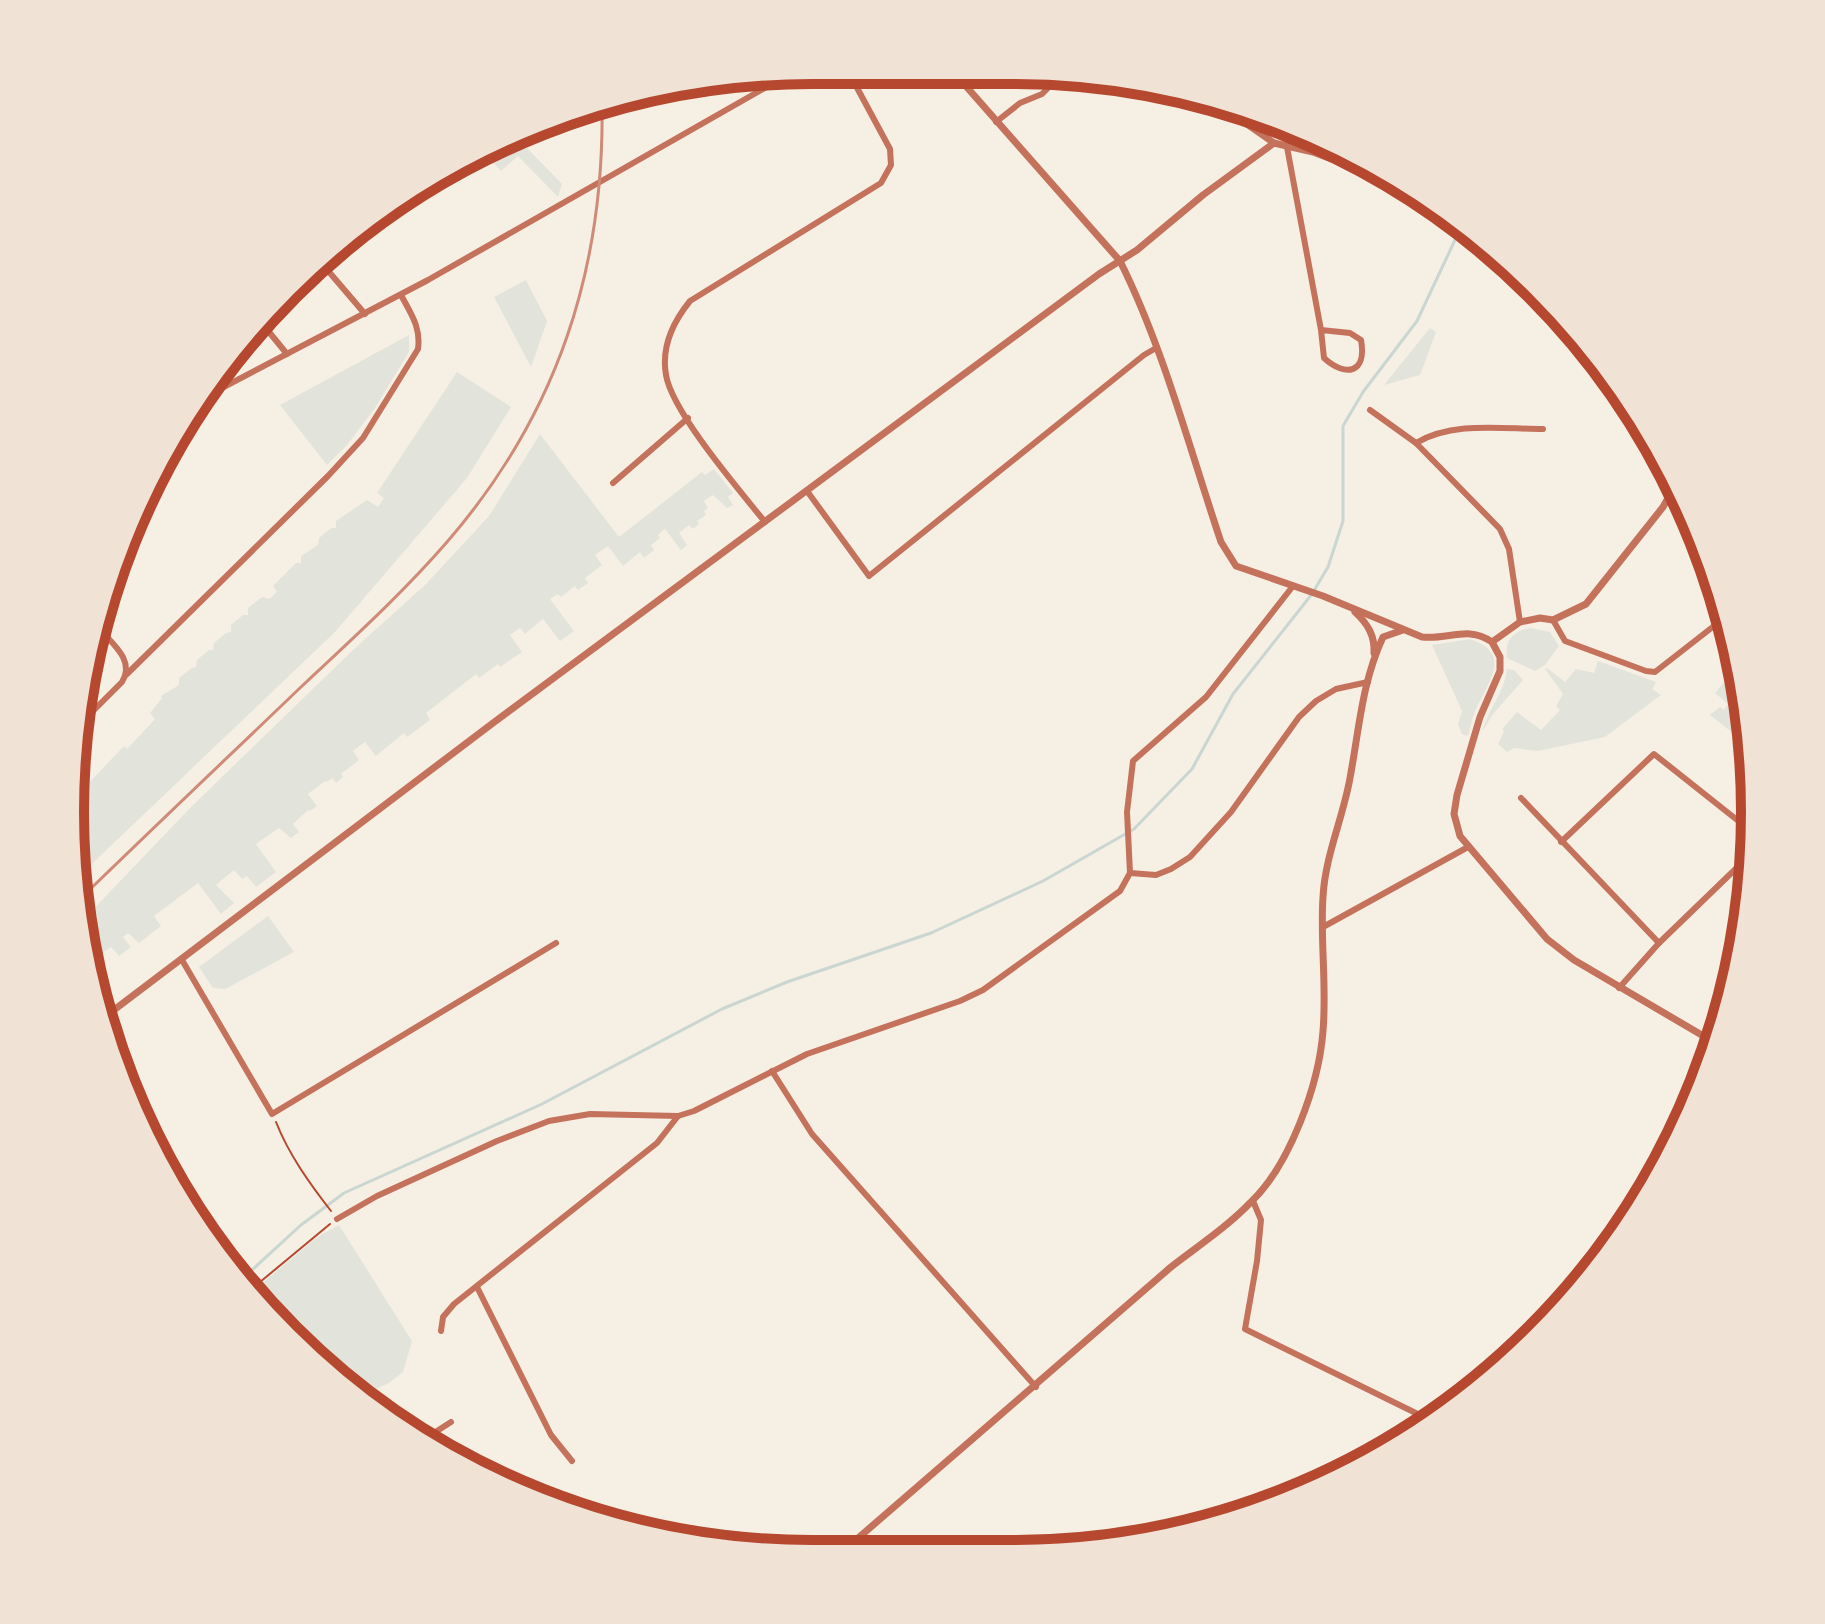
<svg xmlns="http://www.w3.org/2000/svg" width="1825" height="1624" viewBox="0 0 1825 1624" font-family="Quicksand,sans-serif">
	<rect width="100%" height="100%" fill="#f6efe4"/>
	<g fill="#e2e4dc">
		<polygon points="514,135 562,184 558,197 518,156 501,171 480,149"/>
		<polygon points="526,280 547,321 531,367 494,297"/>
		<polygon points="1430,328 1436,332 1420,375 1384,385"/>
		<polygon points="409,335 409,352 375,408 347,445 327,465 280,405"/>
		<polygon points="457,372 511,407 467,478 335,632 75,880 72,860 76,800 78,797 76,794 77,784 84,788 124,746 127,749 155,719 150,713 162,698 161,696 179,685 179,678 192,668 196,667 197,660 209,650 213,650 214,643 226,633 231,632 231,625 243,615 248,615 248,608 262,597 269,599 277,592 273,586 296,563 301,563 301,556 318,545 319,538 331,528 336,528 336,521 367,500 378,507 384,498 377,493"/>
		<polygon points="540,434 619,537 702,472 705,475 714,469 733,493 728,497 733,505 727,508 713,495 704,501 708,508 704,511 706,515 697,521 699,524 693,529 689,525 679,533 687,545 681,550 665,529 658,535 660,538 651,545 654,550 644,558 640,552 623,566 608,546 595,555 602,565 585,578 588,583 578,590 575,586 561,597 558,594 550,599 574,631 560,641 543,619 525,634 520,628 510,635 522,652 500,667 498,664 479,678 476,674 426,713 430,720 407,737 404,733 376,756 365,742 353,751 359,760 341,774 343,777 336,783 332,778 327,782 325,781 308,794 317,806 310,811 308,810 293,824 299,832 291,838 279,828 256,844 276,872 256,887 247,876 242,879 234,870 216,885 234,903 221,914 198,883 154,916 161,926 139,943 128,933 123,937 131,947 119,956 111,947 91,961 94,967 90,970 82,921 191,807 353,650 426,584 489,516"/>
		<path d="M1531 628 1550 632 1559 646 1545 665 1535 671 1507 658C1504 639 1514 631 1531 628Z"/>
		<path d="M1470 639C1515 654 1486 684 1475 712 1472 719 1470 728 1468 736L1462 734 1458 724 1462 711 1432 645Z"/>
		<polygon points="1598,661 1656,682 1652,689 1661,695 1605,737 1538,751 1514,748 1507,752 1498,744 1504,731 1502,729 1517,712 1541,730 1560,710 1556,706 1563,694 1545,669 1547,668 1565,682 1576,669 1594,673"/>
		<polygon points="1736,668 1738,669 1751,747 1710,715 1720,707 1724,710 1728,704 1715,693"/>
		<path d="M1507 669 1514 670 1523 680 1493 714 1482 732C1488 710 1505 691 1507 669Z"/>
		<polygon points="268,916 294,952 225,989 213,988 199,967"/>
		<polygon points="339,1225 412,1341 403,1372 389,1383 357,1397 249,1294 316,1238"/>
	</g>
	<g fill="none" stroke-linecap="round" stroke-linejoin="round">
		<polyline stroke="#c9d6d2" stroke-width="3" points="240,1281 301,1225 344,1193 542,1104 722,1009 787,982 931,933 1043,881 1134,829 1192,769 1233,694 1312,594 1328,567 1343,521 1343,426 1363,392 1417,321 1462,225"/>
		<g stroke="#b5482f" stroke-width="2">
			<path d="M276 1122C289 1155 310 1184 331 1211"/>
			<polyline points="248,1292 330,1224"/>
		</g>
		<g stroke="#c5725c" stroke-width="6">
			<polyline points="996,122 1020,103 1042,94 1056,80"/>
			<path d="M1287 147 1321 330 1324 358C1346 378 1367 373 1361 340L1350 333 1321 330"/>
			<polyline points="318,259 365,314"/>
			<polyline points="260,321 287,354"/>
			<polyline points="201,399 428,280 791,73"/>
			<polyline points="1370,410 1416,443 1500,529 1509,549 1520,622"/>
			<path d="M1416 443C1453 421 1502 429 1543 429"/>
			<polyline points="613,483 688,418"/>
			<polyline points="807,491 869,576 1144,355 1156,348"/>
			<path d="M765 522C740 491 672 412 666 375 661 347 673 322 690 301L881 183 891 165 890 149 848 71"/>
			<polyline points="1553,620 1565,641 1646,671 1655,672 1728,615"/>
			<path d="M127 674 328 476 363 438 418 349C421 327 411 314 401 295"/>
			<path d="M81 723 122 682C136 660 111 643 97 626"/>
			<polyline points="1521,798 1659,943"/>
			<polyline points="1561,842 1654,754 1751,831"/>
			<polyline points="1130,873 1127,812 1133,761 1206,697 1293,586"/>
			<polyline points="1130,873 1156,875 1171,869 1190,857 1231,812 1299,717 1316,701 1336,689 1368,682"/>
			<polyline points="1323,927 1468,847"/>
			<polyline points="182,960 272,1114 556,943"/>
			<polyline points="1619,988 1659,943 1750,855"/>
			<polyline points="772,1071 812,1134 1036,1387"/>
			<polyline points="1253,1201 1261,1220 1257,1261 1245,1329 1432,1421"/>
			<polyline points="337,1219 377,1196 497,1141 549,1121 590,1114 678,1116"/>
			<polyline points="477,1287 551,1435 572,1461"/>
			<polyline points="441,1331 443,1317 454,1304 657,1143 678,1116 694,1111 807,1054 960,1001 983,990 1120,891 1130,873"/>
			<polyline points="423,1440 451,1422"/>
		</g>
		<g stroke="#c5725c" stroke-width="7">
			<path d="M957 76 1120 261C1163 347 1190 450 1221 542L1236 566 1323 596 1422 637C1449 640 1468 625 1492 642L1520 622 1540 618 1553 620 1586 604 1663 507 1677 482"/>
			<polyline points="1228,111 1274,143 1313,152 1413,190"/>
			<path d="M1355 612C1368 624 1375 636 1374 653"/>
			<polyline points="1492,642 1500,657 1500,671 1480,717 1457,795 1454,814 1460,836 1547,939 1574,960 1717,1044"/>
			<polyline points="102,1019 493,723 1099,274 1137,250 1203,195 1274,143"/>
			<path d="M842 1552 1171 1267C1198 1246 1227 1227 1251 1202 1290 1165 1319 1084 1323 1031 1327 986 1320 941 1323 897 1325 856 1343 818 1350 778 1359 730 1362 682 1383 637L1403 630"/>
		</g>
		<path stroke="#cf8b77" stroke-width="3" d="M78 901C152 829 227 758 301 687 351 640 402 594 447 542 557 415 605 269 602 102"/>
	</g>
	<path d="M0 0H1825V1624H0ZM812 84H1013A728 728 0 0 1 1741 812V812A728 728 0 0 1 1013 1540H812A728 728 0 0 1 84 812V812A728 728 0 0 1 812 84Z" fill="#f1e2d6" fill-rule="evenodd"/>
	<path fill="none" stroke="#b5482f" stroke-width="10" d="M812 84H1013A728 728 0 0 1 1741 812V812A728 728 0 0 1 1013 1540H812A728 728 0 0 1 84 812V812A728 728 0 0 1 812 84Z"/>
</svg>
